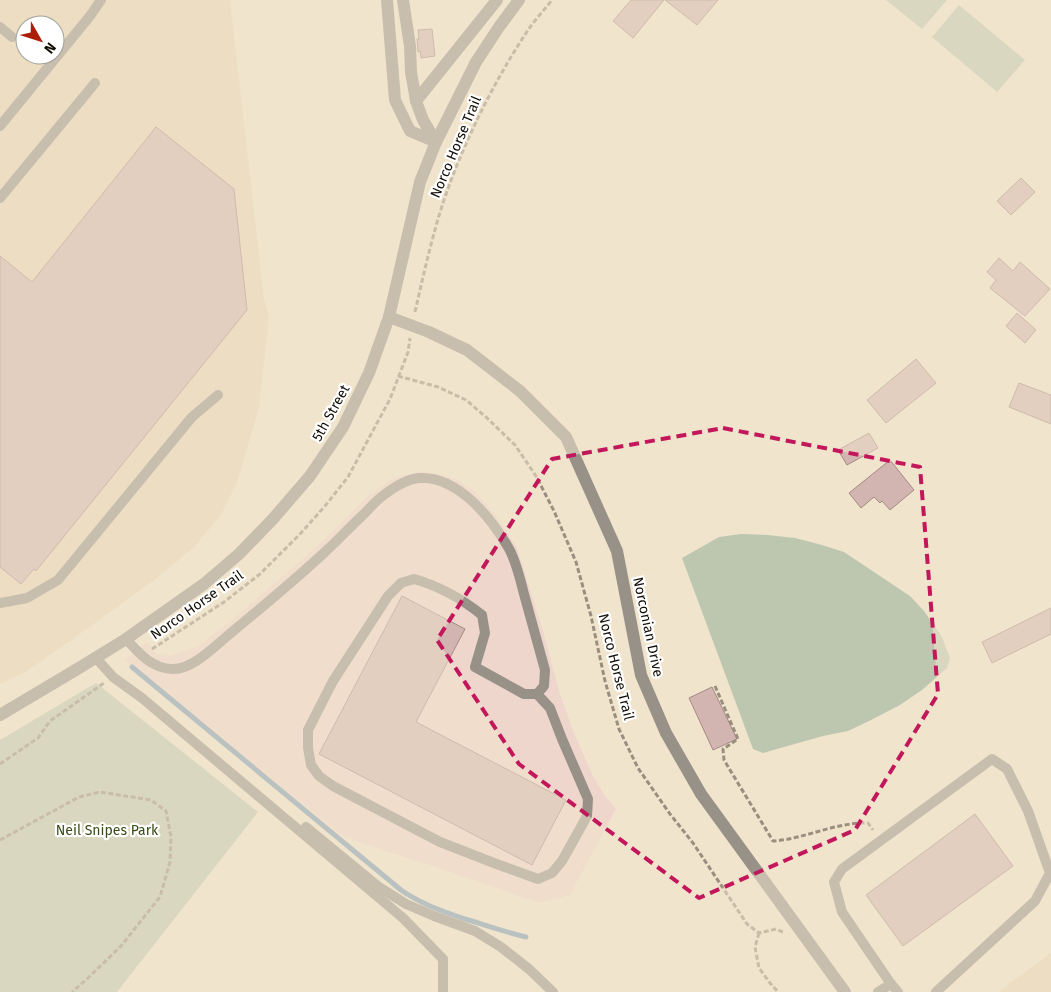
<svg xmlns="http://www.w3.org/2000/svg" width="1051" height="992" viewBox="0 0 1051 992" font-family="'Fira Sans',sans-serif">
	<rect width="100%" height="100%" fill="#f1e4cc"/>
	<polygon fill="#efd6cd" points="417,472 437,473 456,479 475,491 496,516 517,548 543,631 560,694 574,733 593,776 605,796 616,809 570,895 539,903 436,867 388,852 342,836 125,660 147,642 156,654 168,656 197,647 232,620 321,543 367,497 393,478"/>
	<g fill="#e8d7b8" fill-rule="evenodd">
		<path d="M0 0H230L264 299 269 316 259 407 237 483 221 515 194 547 161 575 91 626 27 671 0 684ZM25 25H55V55H25Z"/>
		<polygon points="1051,953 1051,992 998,992 1040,961"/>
	</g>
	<g fill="#bdc7b0">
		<polygon points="886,0 947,0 922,29"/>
		<polygon points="959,5 1025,60 997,92 932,37"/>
		<polygon points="741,534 768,535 795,538 822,545 844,552 910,596 924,611 942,637 950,658 947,668 922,690 900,705 871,720 848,731 823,736 763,753 753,749 682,558 719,537"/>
		<polygon points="96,683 258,812 117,992 0,992 0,740"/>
	</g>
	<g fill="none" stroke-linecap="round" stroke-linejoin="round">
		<path stroke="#7998b3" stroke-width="5" d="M132 667 401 890C421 904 442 911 465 919 485 925 505 932 526 937"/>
	</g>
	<g fill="#d2b5b0" stroke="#a58985">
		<polygon points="631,0 664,0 633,38 613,21"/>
		<polygon points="665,0 718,0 697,25"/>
		<polygon points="432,29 435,56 421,58 420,51 418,52 417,39 419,39 418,30"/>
		<polygon points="156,127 234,189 247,310 36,571 34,569 21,584 0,567 0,256 32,282"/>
		<polygon points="1021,178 1035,192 1011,215 997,201"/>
		<polygon points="999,258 1013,271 1020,262 1050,289 1025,316 990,288 996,280 987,272"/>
		<polygon points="1017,313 1036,330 1025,343 1006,326"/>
		<polygon points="916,359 936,383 886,423 867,400"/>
		<polygon points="1019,383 1051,395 1051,424 1009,407"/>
		<polygon points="869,433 878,448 847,465 838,450"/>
		<polygon points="890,460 914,490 890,510 882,501 880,503 874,497 861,508 849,493"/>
		<polygon points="402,596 465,629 416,722 566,800 532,865 319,754"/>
		<polygon points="1051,608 1051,634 992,663 982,642"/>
		<polygon points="712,687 737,739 713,750 689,698"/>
		<polygon points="975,814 1013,866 903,946 866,895"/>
	</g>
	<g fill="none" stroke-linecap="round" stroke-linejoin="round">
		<g stroke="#998f7e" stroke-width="3" stroke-dasharray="5 2.5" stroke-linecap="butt">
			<path d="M415 312C422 281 429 250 438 219 457 155 491 86 528 30 535 20 544 10 552 0"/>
			<polyline points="398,376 438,387 466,400 487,418 515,445 536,476 554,511 576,562 591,616 605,681 619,729 638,768 670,814 693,843 747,924 759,933 776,929 785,933"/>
			<polyline points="152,649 224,602 260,574 301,533 325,506 348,477 390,399 408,352 410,338"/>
			<path d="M715 686 738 739 723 749 724 760 773 841C805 839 835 822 868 823L873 830"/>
			<polyline points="0,764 38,738 50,721 104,683"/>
			<polyline points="0,840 79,797 100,792 151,800 166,811 171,837 170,862 160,897 121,946 87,979 72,992"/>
			<polyline points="759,933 755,947 759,968 770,983 778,992"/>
		</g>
		<g stroke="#989188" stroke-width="10">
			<polyline points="0,27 12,37"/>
			<polyline points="0,126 90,16 101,0"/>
			<polyline points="0,198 95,83"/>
			<path d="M414 579C439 586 462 599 482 615L485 633 475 667 524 694H537L550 708 562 739 588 799 587 816 562 861 552 873 538 879 494 863 440 842 333 786 319 776 311 765 308 748V730L333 681 388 596 401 583Z"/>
			<polyline points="0,603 27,598 58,580 192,417 218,395"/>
			<path d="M126 639C139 653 151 668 172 669 191 670 212 649 226 637 260 609 294 581 326 551 339 539 351 526 364 514 369 509 374 503 380 498 391 489 406 479 420 478 458 476 491 518 508 547 516 560 520 579 524 594 531 619 538 645 545 670L544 686 537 694"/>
			<polyline points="96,658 113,677 142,698 403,918 443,959 443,992"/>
			<polyline points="306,827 379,887 406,904 434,916 475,931 501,947 529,969 553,992"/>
			<polyline points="878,992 891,984"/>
			<polyline points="898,992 891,984 842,912 834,882 842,869 992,759 1007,769 1028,811 1050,873 1035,901 936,992"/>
		</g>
		<g stroke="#989188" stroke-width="12">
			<polyline points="387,0 395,100 410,131 436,142"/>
			<polyline points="403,0 410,46 411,72 416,101 423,120 436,142"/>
			<polyline points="389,317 429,332 467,350 520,391 566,437 617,551 641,675 666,733 701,794 845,992"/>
		</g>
		<g stroke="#989188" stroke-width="12">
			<polyline points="416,101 497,0"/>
			<polyline points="0,715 79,668 126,639 204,584 239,554 272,520 310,476 343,427 369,373 389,317 420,182 436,142 476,62 499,27 519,0"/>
		</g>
	</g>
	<path d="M0 0H1051V992H0ZM723 428 920 467 938 694 855 830 699 898 519 764 437 640 552 459Z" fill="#f1e4cc" fill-opacity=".55" fill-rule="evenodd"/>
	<path fill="none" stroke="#c2185b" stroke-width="4" stroke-dasharray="10 6" stroke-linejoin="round" d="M723 428 920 467 938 694 855 830 699 898 519 764 437 640 552 459Z"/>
	<g text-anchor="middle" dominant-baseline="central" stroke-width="4.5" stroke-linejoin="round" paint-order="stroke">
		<g font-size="14" fill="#120e06" stroke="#fff">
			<text transform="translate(456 147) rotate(-67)">Norco Horse Trail</text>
			<text transform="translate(331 413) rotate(-61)">5th Street</text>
			<text transform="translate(197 605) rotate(-35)">Norco Horse Trail</text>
			<text transform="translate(648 627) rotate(78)">Norconian Drive</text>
			<text transform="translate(616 667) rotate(76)">Norco Horse Trail</text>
		</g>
		<g font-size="14" fill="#384b13" stroke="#fff">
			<text x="107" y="830">Neil Snipes Park</text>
		</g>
	</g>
	<g transform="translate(40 40) rotate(129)"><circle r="24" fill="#ffffff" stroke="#a09f9b"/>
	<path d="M0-4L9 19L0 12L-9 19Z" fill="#ad1e09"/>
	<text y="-8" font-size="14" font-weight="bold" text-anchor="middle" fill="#120e06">N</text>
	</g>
</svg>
